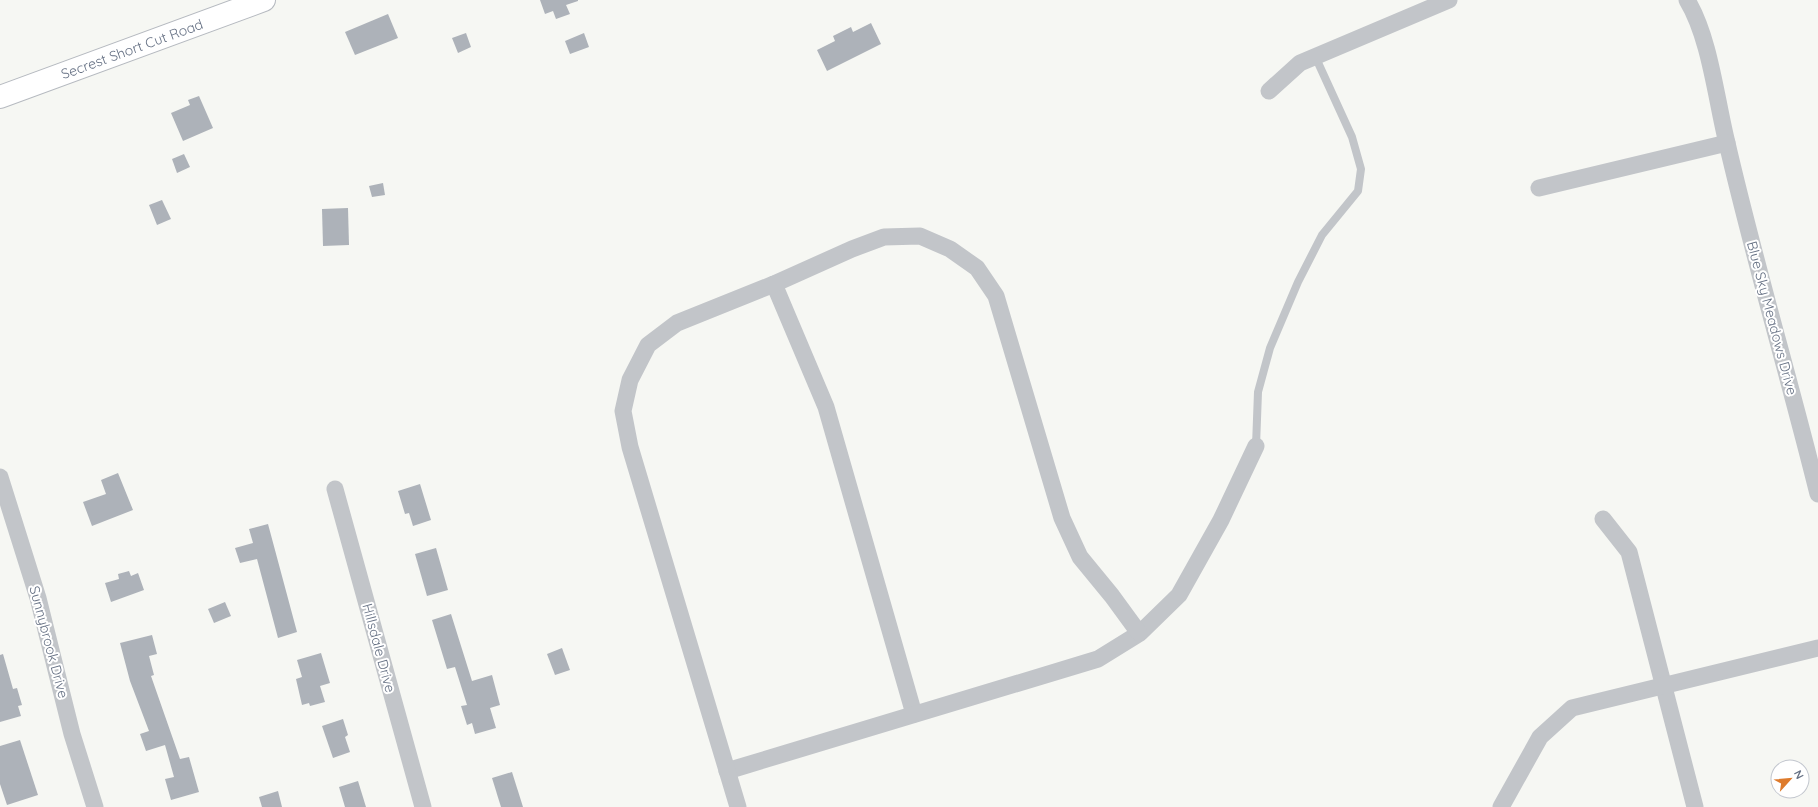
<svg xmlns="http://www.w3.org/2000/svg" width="1818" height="807" viewBox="0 0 1818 807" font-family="Quicksand,sans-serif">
	<rect width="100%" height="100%" fill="#f6f7f3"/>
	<g fill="#adb2b9">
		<polygon points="540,0 578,0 578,1 566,5 570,14 556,19 553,11 545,14"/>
		<polygon points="388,14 398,38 355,55 345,32"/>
		<polygon points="871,23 881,44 827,71 817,50 835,41 833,36 851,27 853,32"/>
		<polygon points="466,33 471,47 458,53 452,38"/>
		<polygon points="584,33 589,47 570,54 565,41"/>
		<polygon points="199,96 213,128 183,141 171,113 190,105 188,100"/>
		<polygon points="184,154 190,167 177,173 172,159"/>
		<polygon points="383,183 385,195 372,197 369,186"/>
		<polygon points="162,200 171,219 157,225 149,205"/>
		<polygon points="348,208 349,245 323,246 322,209"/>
		<polygon points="118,473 133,510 92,526 83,502 106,494 101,480"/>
		<polygon points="420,484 431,520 413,526 409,513 405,514 398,491"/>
		<polygon points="268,524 297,632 278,638 257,559 240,563 235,548 253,543 249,529"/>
		<polygon points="436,548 448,590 427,596 415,554"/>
		<polygon points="129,571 131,576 138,573 144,590 111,602 105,583 119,579 118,574"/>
		<polygon points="225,602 231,616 214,623 208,609"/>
		<polygon points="451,614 472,681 492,675 500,705 490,708 496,728 475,734 472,723 467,725 461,706 467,705 455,667 447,669 432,620"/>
		<polygon points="152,635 157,654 149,656 154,675 151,676 180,759 189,757 199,792 171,800 165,779 174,777 165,745 146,751 140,734 149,731 130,681 120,643"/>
		<polygon points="562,648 570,670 555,675 547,654"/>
		<polygon points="321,653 330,683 320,686 325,702 310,706 309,703 302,705 296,679 302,677 297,660"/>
		<polygon points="3,654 13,689 17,688 22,705 18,706 21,716 0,722 0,655"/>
		<polygon points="343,719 348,735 345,737 350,752 333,758 322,726"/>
		<polygon points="20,740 38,795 7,805 0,784 0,746"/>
		<polygon points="512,772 523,807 501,807 492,778"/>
		<polygon points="358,781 366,807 345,807 339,787"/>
		<polygon points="278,791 282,807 262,807 259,797"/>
	</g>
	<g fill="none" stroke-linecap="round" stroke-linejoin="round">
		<defs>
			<polyline id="secondary" points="0,97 264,0"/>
		</defs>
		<use href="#secondary" stroke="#b6bac0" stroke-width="24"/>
		<polyline stroke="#c2c5c9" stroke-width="8" points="1256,446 1258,392 1270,348 1298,282 1322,235 1358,191 1361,169 1352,137 1315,56"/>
		<g stroke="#c2c5c9" stroke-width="17">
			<path d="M1687 0C1710 38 1716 99 1727 143 1754 260 1789 377 1818 494"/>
			<polyline points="1269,91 1300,63 1449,0"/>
			<polyline points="1539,188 1727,143"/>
			<polyline points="774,284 826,407 914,714"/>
			<polyline points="0,477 38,598 72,734 95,807"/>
			<polyline points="335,489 423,807"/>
			<polyline points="1603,519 1629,552 1695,807"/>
			<polyline points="727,771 1098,659 1140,633 1179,595 1221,520 1256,446"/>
			<polyline points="738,807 630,447 623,411 630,380 648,345 677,323 774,284 852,249 884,237 920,236 950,249 977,268 996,296 1062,518 1080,557 1112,596 1139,633"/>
			<polyline points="1501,807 1540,737 1572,708 1818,648"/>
		</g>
		<use href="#secondary" stroke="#fff" stroke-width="22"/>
	</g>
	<g text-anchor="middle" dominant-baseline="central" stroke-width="4" stroke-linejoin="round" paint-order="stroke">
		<g font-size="14" fill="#667184" stroke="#fff">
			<text transform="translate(132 49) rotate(-20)">Secrest Short Cut Road</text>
			<text transform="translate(1772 318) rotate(75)">Blue Sky Meadows Drive</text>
			<text transform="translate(49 642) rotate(75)">Sunnybrook Drive</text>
			<text transform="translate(379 648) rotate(75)">Hillsdale Drive</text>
		</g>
	</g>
	<g transform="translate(1790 779) rotate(63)"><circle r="19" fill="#ffffff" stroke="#c2c6ce"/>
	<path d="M0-3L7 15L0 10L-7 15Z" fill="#de7b2c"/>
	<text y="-6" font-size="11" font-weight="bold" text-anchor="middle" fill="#667184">N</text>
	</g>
</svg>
